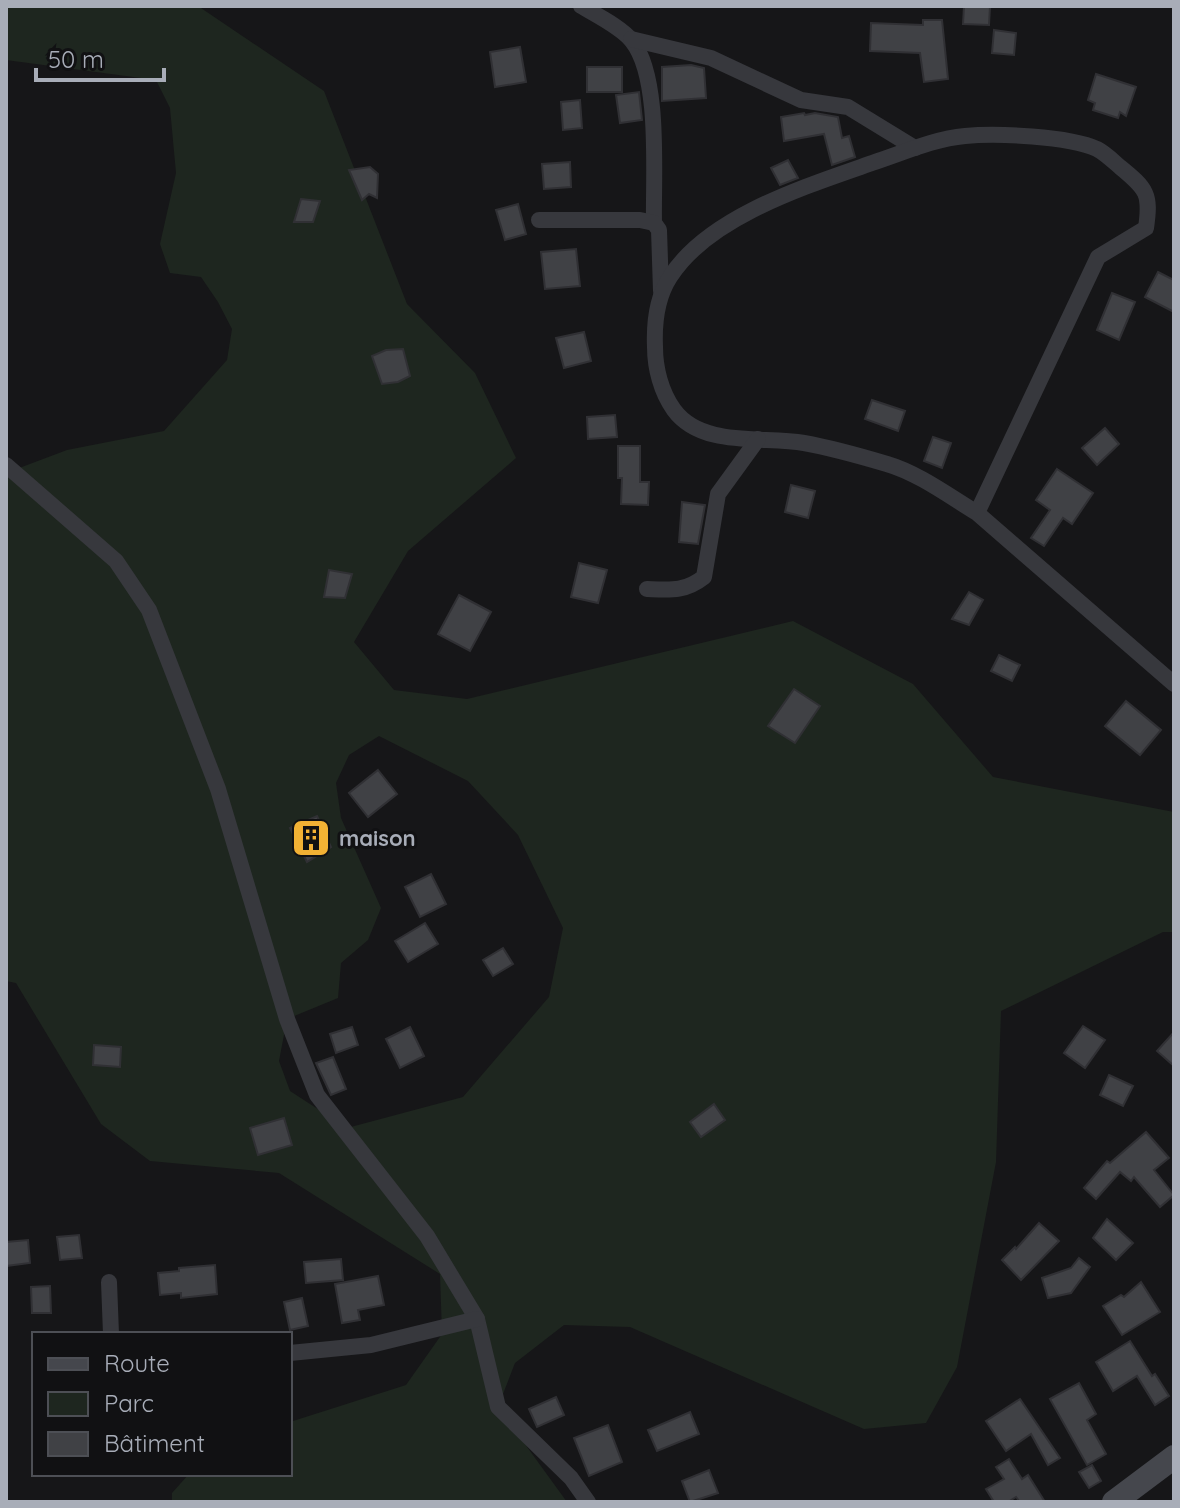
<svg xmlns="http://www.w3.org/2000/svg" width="1180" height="1508" viewBox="0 0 1180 1508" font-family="Quicksand,sans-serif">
	<rect width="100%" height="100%" fill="#161618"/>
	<path fill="#1e261f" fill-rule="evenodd" d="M6 6H198L324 91 407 304 475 373 516 458 408 551 354 642 394 690 467 699 793 621 913 684 993 777 1174 812V932H1163L1001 1011 996 1162 957 1367 926 1423 864 1429 630 1327 564 1325 515 1363 498 1407 567 1502H172V1493L189 1474H290V1422L406 1385 442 1334 440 1274 279 1173 150 1161 101 1124 16 983 6 981V473L67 450 164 431 227 360 232 329 218 302 201 277 170 273 160 244 176 173 170 108 156 80 6 60ZM379 736 468 781 518 835 563 928 549 997 463 1097 347 1128 290 1091 279 1061 287 1019 338 998 341 963 368 940 381 908 341 818 336 783 349 755Z"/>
	<g fill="#404145" stroke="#303034" stroke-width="2">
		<polygon points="964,6 990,6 989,25 963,24"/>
		<polygon points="923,20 942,20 948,79 924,82 920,53 870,51 871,23 923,25"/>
		<polygon points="994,30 1016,33 1014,55 992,53"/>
		<polygon points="520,47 526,82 495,87 490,52"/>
		<polygon points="691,65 704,68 706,98 662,101 662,67"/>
		<rect x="587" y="67" width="35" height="25"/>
		<polygon points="1096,74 1136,87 1126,116 1120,112 1118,118 1093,110 1095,103 1088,100"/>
		<polygon points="639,92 642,120 620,123 616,95"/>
		<polygon points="580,100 582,128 563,130 561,102"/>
		<polygon points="804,113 805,115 815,113 838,117 842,138 849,136 855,157 832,165 824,134 784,141 781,117"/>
		<polygon points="788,160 798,178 780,185 771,168"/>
		<polygon points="570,162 571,187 544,189 542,164"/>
		<polygon points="370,167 378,174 377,198 369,194 362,200 349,170"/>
		<polygon points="301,199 320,201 313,222 294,222"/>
		<polygon points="518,204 526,234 505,240 496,210"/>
		<polygon points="576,249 580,286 545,289 541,252"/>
		<polygon points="1158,272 1174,280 1174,312 1145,297"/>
		<polygon points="1112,293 1135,302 1119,340 1097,330"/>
		<polygon points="584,332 591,361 564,368 556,338"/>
		<polygon points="403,349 410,376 398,382 382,384 372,356 386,350"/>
		<polygon points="872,400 905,411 898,431 865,419"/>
		<polygon points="615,415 617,437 588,439 587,417"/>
		<polygon points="1105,428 1119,444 1097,465 1082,448"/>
		<polygon points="933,437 951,443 942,468 924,461"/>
		<polygon points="618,446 640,446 640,482 649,482 648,505 621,504 622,478 618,478"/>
		<polygon points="1057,469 1093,493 1072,524 1063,518 1044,546 1031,538 1050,510 1036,500"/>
		<polygon points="791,485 815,491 808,518 785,512"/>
		<polygon points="682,502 705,505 698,544 679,542"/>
		<polygon points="579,563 607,570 598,603 571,597"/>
		<polygon points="329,570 352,574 345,598 324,597"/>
		<polygon points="969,592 983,600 969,625 952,619"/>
		<polygon points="459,595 491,612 470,651 438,634"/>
		<polygon points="999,655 1020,665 1012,681 991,671"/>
		<polygon points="794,689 820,706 795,743 768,726"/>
		<polygon points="1126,701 1161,730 1140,755 1105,726"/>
		<polygon points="378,770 397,794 368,817 349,793"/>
		<polygon points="317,816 331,847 307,862 290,828"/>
		<polygon points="431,874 446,904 420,917 405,887"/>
		<polygon points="425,923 438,944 408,962 395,941"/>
		<polygon points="503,948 513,964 493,976 483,960"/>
		<polygon points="1083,1026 1105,1040 1085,1068 1064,1053"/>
		<polygon points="352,1027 358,1045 336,1053 330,1034"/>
		<polygon points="410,1027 424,1056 400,1068 386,1039"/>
		<polygon points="1174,1032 1174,1066 1157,1051"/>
		<polygon points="94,1045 121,1047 120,1067 93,1065"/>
		<polygon points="333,1057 346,1089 331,1095 316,1063"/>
		<polygon points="1109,1075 1133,1086 1123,1106 1100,1095"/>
		<polygon points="714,1104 725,1120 701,1137 690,1122"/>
		<polygon points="284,1118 292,1145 258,1155 250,1128"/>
		<polygon points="1146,1132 1169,1158 1154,1170 1174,1195 1160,1207 1134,1177 1131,1181 1120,1172 1096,1199 1084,1188 1107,1161 1110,1163"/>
		<polygon points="1107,1219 1133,1243 1116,1260 1093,1238"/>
		<polygon points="1039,1223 1059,1241 1021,1280 1002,1260 1015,1247 1016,1249"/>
		<polygon points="79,1235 82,1258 60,1260 57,1237"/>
		<polygon points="28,1240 30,1263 6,1266 6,1242"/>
		<polygon points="1079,1258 1090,1267 1071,1293 1048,1298 1042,1278 1071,1268"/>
		<polygon points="341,1259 343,1280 306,1283 304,1262"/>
		<polygon points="215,1265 217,1294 181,1298 181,1293 160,1295 158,1273 179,1271 179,1268"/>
		<polygon points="378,1276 384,1305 358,1310 360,1320 342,1323 335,1284"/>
		<polygon points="1141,1282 1160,1312 1122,1335 1103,1306 1121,1295 1124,1297"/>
		<polygon points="50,1286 51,1313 32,1313 31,1287"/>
		<polygon points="302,1298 308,1326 290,1330 284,1302"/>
		<polygon points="1130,1341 1152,1376 1155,1374 1169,1396 1155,1405 1137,1376 1113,1391 1096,1362"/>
		<polygon points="1079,1383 1096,1414 1087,1420 1106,1454 1087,1465 1050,1399"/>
		<polygon points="556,1397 564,1415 537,1427 529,1409"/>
		<polygon points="1020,1399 1060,1458 1048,1465 1031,1434 1006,1451 986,1421"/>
		<polygon points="690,1412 699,1434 657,1451 648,1430"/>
		<polygon points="608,1425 622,1462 589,1476 574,1438"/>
		<polygon points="1009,1459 1022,1479 1028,1475 1045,1502 1020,1502 1016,1497 1008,1502 994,1502 986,1489 1004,1479 996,1467"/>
		<polygon points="1092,1465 1101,1481 1089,1488 1079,1472"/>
		<polygon points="709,1470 718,1493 690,1502 682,1481"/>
	</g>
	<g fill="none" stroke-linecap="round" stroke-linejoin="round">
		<g stroke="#37383d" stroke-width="16">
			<path d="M581 6C596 15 621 27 632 41 661 77 653 176 654 223"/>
			<polyline points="631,39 711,58 801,100 848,107 915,148"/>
			<polyline points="539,220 640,220 654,223 659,230 661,291"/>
			<polyline points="6,465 116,561 149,610 218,789 287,1019 317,1095 427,1236 477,1319 498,1407 571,1478 588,1502"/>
			<path d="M977 513 1098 257 1146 228C1151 194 1147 189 1120 167 1113 161 1105 153 1097 149 1069 136 996 133 965 136 933 139 903 153 872 163 807 186 709 216 670 277 657 297 654 324 655 347 655 368 661 392 674 410 702 448 763 436 804 443 832 448 860 456 887 464 918 473 949 496 977 513L1174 684"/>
			<path d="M647 589C670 590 685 592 704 577L718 494 758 439"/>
			<polyline points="109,1282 111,1334"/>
			<polyline points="290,1353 371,1345 477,1319"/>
		</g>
		<polyline stroke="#45474d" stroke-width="24" points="1114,1502 1174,1457"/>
	</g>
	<defs>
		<symbol id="building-square" viewBox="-11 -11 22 22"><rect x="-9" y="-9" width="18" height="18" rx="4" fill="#f2b134" stroke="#111113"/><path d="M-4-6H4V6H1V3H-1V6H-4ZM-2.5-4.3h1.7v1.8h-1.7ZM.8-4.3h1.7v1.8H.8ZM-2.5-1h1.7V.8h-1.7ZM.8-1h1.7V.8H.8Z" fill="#111"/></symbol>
	</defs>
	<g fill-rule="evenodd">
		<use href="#building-square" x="289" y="816" width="44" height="44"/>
	</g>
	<g text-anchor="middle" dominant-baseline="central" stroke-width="6" stroke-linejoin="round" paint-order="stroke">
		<g font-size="22" font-weight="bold" fill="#a8adb8" stroke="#111113" text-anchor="start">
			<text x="339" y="838">maison</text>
		</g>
	</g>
	<rect width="1180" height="1508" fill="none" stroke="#a8adb8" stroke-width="16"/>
	<rect x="32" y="1332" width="260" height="144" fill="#111113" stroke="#4d4f55" stroke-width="2"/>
	<rect x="48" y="1358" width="40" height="12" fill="#45474d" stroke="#4d4f55" stroke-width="2"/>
	<text x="104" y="1372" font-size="24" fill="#a8adb8">Route</text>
	<rect x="48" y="1392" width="40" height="24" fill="#1e261f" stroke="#4d4f55" stroke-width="2"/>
	<text x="104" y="1412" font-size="24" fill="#a8adb8">Parc</text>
	<rect x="48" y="1432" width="40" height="24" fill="#404145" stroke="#4d4f55" stroke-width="2"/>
	<text x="104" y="1452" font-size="24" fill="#a8adb8">Bâtiment</text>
	<path d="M36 68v12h128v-12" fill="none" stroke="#a8adb8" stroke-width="4"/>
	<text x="48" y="68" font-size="24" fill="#a8adb8" stroke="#111113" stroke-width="6" paint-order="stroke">50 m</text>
</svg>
